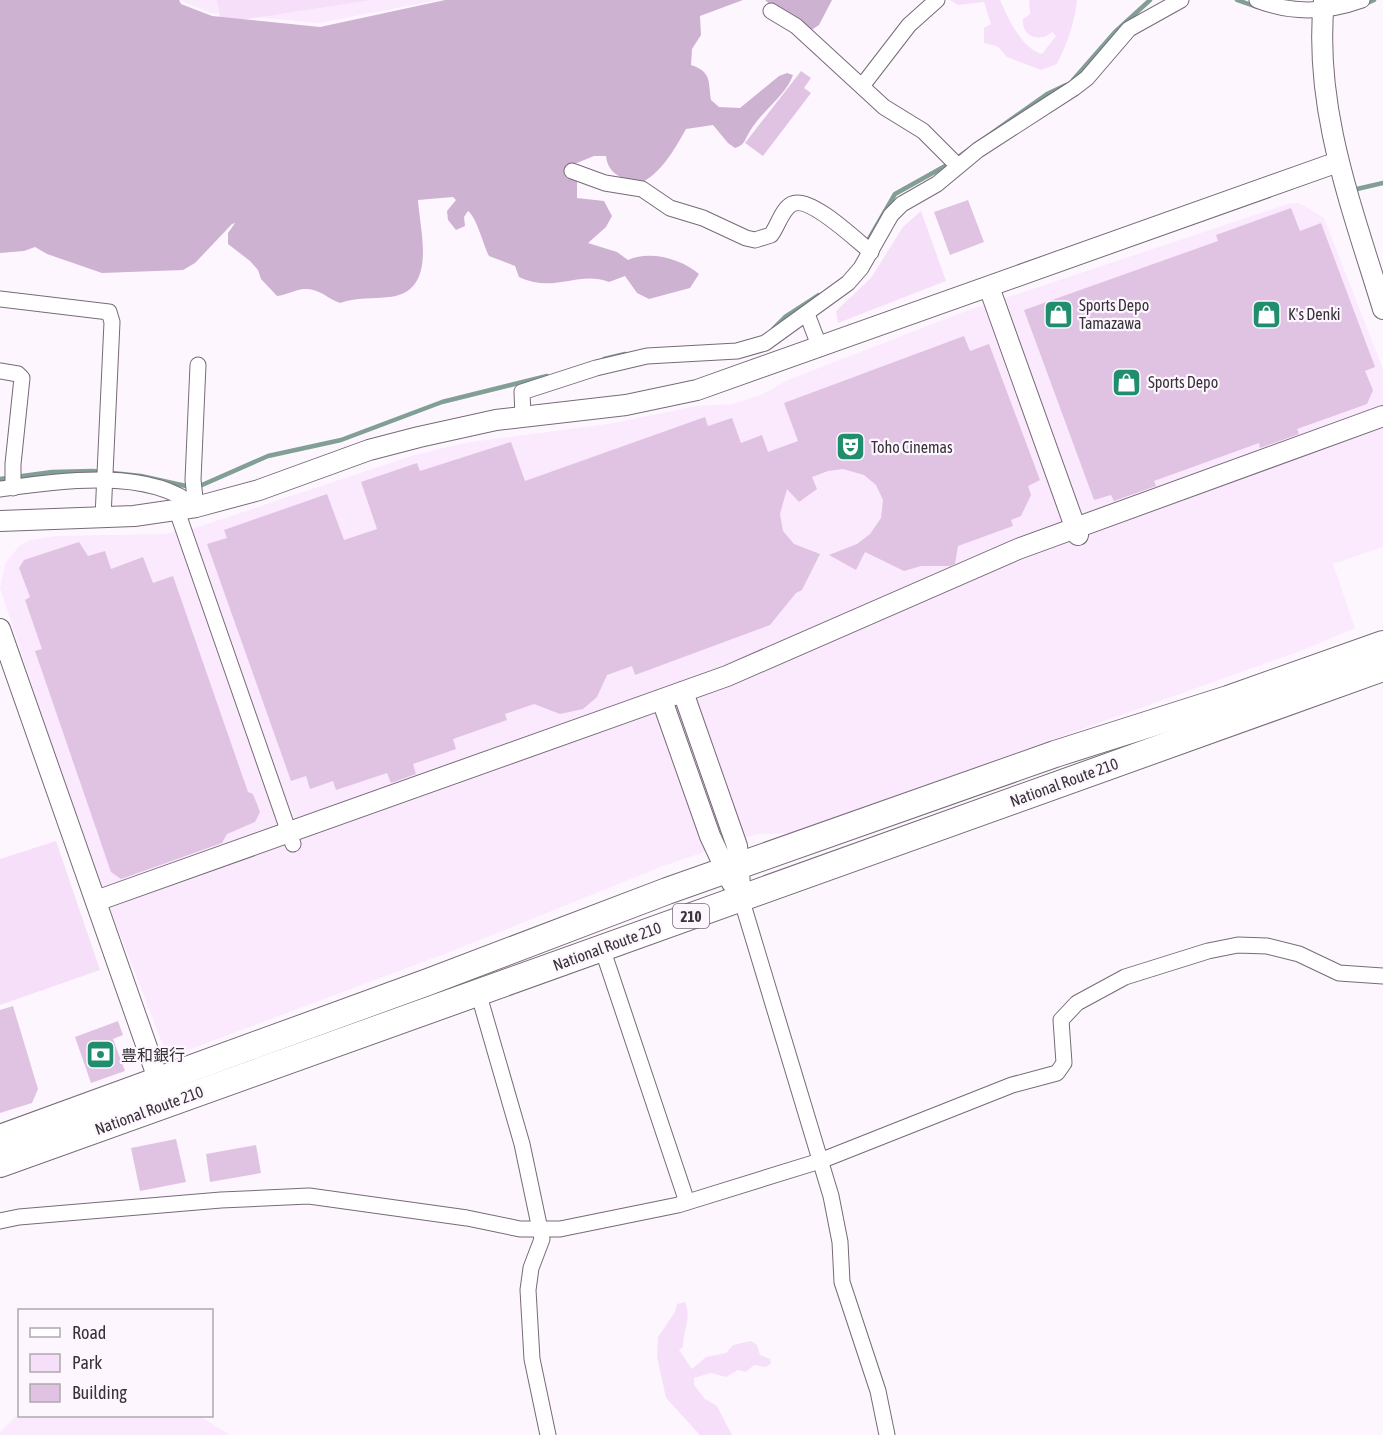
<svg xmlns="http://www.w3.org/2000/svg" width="1383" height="1435" viewBox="0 0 1383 1435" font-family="'Asap Condensed','Noto Sans JP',sans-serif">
	<rect width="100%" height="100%" fill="#fef6ff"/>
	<g fill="#fbe9fe">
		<polygon points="179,0 438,0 319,23 211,13"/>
		<polygon points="1291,203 1299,203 1324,218 1383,369 1383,547 1333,564 1355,628 1303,650 790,833 757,834 663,866 447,953 177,1054 165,1050 82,837 0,588 5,564 19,546 31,540 55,536 163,534 192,529 411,456 464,443 614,423 696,406 733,404 763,394 788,380 966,311"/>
		<polygon points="19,1413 20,1416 200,1416 230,1435 0,1435 0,1432"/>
	</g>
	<g fill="#f6dff9">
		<polygon points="217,0 371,0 221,23"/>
		<path d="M950 0H1000C1008 18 1022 49 1042 54L1056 36 1052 32C1040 43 1021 37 1023 19L1030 14 1029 0H1077C1075 22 1067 44 1057 64L1041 70 1007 57 997 46 984 43V28L991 24 984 2 958 5Z"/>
		<polygon points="921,211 946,281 838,323 836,311 871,278 903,227"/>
		<polygon points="56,841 100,970 0,1005 0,859"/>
		<path d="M685 1302C692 1318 683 1330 683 1347L679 1350 692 1369 706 1357 726 1353 733 1345 751 1341 757 1345 760 1355 770 1359 771 1364 765 1367 754 1365 746 1372 738 1370 726 1377 711 1373 694 1378V1385L705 1399 717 1406 732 1435H700L666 1398 657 1357 658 1337 675 1312 677 1304Z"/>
	</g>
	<g fill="#ceb2d1">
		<path d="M0 0H179L181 4 212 16 320 27 445 0H743L700 16 701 35 692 49 691 65C712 72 708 81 711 100L719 107 740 108 779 76 787 73 793 75C787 94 761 112 750 131 745 139 745 145 735 148L728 143 713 125 686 129C674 150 662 173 639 184 624 179 608 175 606 156H594L567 167 577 179V198L604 201 612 216 606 227 588 243 617 252 628 260C650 250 682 259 699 274L690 288 649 299 637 293 625 276 609 282C578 270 555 294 519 277L515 266 489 256C483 244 477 218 468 211L464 217 465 226 456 230 448 220 447 211 456 200 453 197 418 200C420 232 438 291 390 297 372 299 358 297 340 303 328 299 319 288 305 289 296 289 287 295 277 296L261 279 258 270 250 261 228 244V233L235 223 232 224 195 263 183 270 102 273 47 254 35 247 24 251 0 253Z"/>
		<polygon points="765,0 832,0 819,25 810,31 782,15"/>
	</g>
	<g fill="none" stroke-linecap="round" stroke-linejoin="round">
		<g stroke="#819f94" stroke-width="4.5">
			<polyline points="1237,0 1257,7"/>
			<polyline points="1365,4 1374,0"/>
			<polyline points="1073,80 1115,32 1150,0"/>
			<polyline points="954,160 1047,94 1066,85"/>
			<polyline points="1357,189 1383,183"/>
			<polyline points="866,244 895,194 947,165"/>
			<polyline points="773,329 785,317 819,295"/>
			<polyline points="604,359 625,354"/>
			<polyline points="0,479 52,472 93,471 141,476 186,486 202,485 268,456 341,440 442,402 547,376"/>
		</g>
	</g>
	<g fill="#e0c3e3">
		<polygon points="801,71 811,78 804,88 811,93 763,156 745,143"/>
		<polygon points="968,200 984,242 950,255 934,212"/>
		<polygon points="1291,208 1300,231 1321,223 1375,367 1365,371 1373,390 1367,404 1297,429 1299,434 1260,448 1259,443 1154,481 1156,486 1114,501 1111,495 1094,500 1024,310 1218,241 1216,235"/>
		<polygon points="964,336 970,351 989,344 1040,480 1028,486 1031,495 1021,516 1011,520 1013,526 958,546 955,564 950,566 921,566 904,571 865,552 856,570 829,555 857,544 870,534 881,518 883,500 876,485 864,475 843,469 828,471 812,477 817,489 799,502 787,489 780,514 783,531 794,544 820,554 802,590 796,593 770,625 635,675 632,666 607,675 597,697 583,709 560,714 534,704 505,714 507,720 453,739 456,749 413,764 416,774 391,783 387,773 336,790 333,781 310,789 306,776 291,781 207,544 227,538 224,530 327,494 344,540 377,529 361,482 417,463 420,471 511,442 525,481 705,417 708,426 732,418 741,443 762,435 768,452 798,441 784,403"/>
		<polygon points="79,542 88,556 105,551 111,569 143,557 153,583 173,576 248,792 253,794 260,812 255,822 227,834 222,843 121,879 111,872 35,651 42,649 25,600 30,597 19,568 24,560"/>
		<polygon points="13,1006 38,1089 32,1103 0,1113 0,1010"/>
		<polygon points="118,1021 123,1035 113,1039 125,1071 91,1083 75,1037"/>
		<polygon points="176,1139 186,1182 140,1191 131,1148"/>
		<polygon points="256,1145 261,1173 210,1182 206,1154"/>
	</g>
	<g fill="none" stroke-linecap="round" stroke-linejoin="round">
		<defs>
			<g id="minor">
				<path d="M1257 0C1292 14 1326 13 1362 0"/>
				<polyline points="771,11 796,26 884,107 923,131 958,166"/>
				<polyline points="862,86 909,25 937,0"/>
				<path d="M572 171 605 183 642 189 670 208 703 218 746 238 755 240 771 235C778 226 782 209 792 204 810 195 857 241 871 252"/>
				<polyline points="0,299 109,312 112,322 103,517"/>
				<polyline points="807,314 820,348"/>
				<polyline points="0,371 18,374 22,378 13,464 13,488"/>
				<polyline points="523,417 522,392 596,368 647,356 737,351 765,343 848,283 861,268 891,215 902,204 937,184 978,150 1074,88 1087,78 1129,29 1181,0"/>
				<path d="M0 489C59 481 148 467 196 507"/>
				<polyline points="196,507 193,480 198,365"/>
				<polyline points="177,511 293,844"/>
				<polyline points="741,898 831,1196 840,1242 842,1282 878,1391 887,1435"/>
				<polyline points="602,948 687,1202"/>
				<polyline points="478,992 522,1144 542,1239 531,1268 528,1290 532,1359 548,1435"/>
				<polyline points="0,1221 19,1217 221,1200 309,1196 467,1218 520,1229 560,1229 678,1205 820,1161 1012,1085 1057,1073 1064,1063 1061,1020 1077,1003 1125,977 1208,951 1238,945 1267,946 1299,954 1339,973 1383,976"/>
			</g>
			<g id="tertiary">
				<path d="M1324 0C1313 108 1352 207 1383 309"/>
				<polyline points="989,287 1078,535"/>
				<polyline points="0,521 134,516 196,507 259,490 369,450 419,437 496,420 626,405 697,390 1338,162"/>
				<polyline points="0,629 163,1093"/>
				<polyline points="683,692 737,846 741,898"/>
				<polyline points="662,700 710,836 732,883"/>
				<polyline points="96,901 727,676 1018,549 1383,416"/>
			</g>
			<g id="trunk">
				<polyline points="0,1138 428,982 667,891 1055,754 1228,699 1383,644"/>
				<polyline points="0,1164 1383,668"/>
			</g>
		</defs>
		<use href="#minor" stroke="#766b77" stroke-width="17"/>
		<use href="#tertiary" stroke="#766b77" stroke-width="22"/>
		<use href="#trunk" stroke="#766b77" stroke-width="28"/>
		<use href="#minor" stroke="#fff" stroke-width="15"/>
		<use href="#tertiary" stroke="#fff" stroke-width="20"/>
		<use href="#trunk" stroke="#fff" stroke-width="26"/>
	</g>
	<defs>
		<symbol id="shop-square" viewBox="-11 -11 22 22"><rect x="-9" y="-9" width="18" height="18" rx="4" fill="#208e6d" stroke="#fef6ff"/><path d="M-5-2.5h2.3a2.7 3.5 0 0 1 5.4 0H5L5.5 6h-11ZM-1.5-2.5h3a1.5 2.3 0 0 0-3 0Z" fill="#fff"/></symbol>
		<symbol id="theatre-square" viewBox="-11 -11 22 22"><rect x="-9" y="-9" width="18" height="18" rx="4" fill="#208e6d" stroke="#fef6ff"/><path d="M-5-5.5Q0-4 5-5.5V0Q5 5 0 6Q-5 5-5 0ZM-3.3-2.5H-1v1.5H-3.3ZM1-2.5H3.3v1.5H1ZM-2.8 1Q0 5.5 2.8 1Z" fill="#fff"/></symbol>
		<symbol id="bank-square" viewBox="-11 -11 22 22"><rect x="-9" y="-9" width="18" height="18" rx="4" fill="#208e6d" stroke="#fef6ff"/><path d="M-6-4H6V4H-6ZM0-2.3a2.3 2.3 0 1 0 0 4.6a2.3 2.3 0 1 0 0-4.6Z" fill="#fff"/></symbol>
	</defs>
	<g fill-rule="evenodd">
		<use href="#shop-square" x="1042" y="298" width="33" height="33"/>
		<use href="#shop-square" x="1250" y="298" width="33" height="33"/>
		<use href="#shop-square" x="1110" y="366" width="33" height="33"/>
		<use href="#theatre-square" x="834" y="430" width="33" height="33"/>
		<use href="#bank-square" x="84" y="1038" width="33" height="33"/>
	</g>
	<g text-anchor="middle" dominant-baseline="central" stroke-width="4.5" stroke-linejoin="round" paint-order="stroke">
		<rect fill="#fef6ff" stroke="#736d74" stroke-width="1.5" x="673" y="904" width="36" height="24" rx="4.5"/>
		<g font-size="15" font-weight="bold" fill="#373238">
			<text x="691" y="916">210</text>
		</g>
		<g font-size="16" fill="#373238" stroke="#fef6ff" text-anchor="start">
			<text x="1079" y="305">Sports Depo<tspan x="1079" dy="18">Tamazawa</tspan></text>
			<text x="1288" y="314">K's Denki</text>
			<text x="1148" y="382">Sports Depo</text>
			<text x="871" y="447">Toho Cinemas</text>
			<text x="121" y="1055">豊和銀行</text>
		</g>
		<g font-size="16" fill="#373238" stroke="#fef6ff">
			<text transform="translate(1064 782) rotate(-20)">National Route 210</text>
			<text transform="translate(607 946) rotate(-20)">National Route 210</text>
			<text transform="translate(149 1110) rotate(-20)">National Route 210</text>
		</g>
	</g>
	<rect x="18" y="1309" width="195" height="108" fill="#fef6ff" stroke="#aea8af" stroke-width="1.5"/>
	<rect x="30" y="1328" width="30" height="9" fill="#ffffff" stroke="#aea8af" stroke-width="1.5"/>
	<text x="72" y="1339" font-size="18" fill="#373238">Road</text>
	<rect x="30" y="1354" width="30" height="18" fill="#f6dff9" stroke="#aea8af" stroke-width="1.5"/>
	<text x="72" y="1369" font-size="18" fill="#373238">Park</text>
	<rect x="30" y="1384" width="30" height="18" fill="#e0c3e3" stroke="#aea8af" stroke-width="1.5"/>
	<text x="72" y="1399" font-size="18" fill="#373238">Building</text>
</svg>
